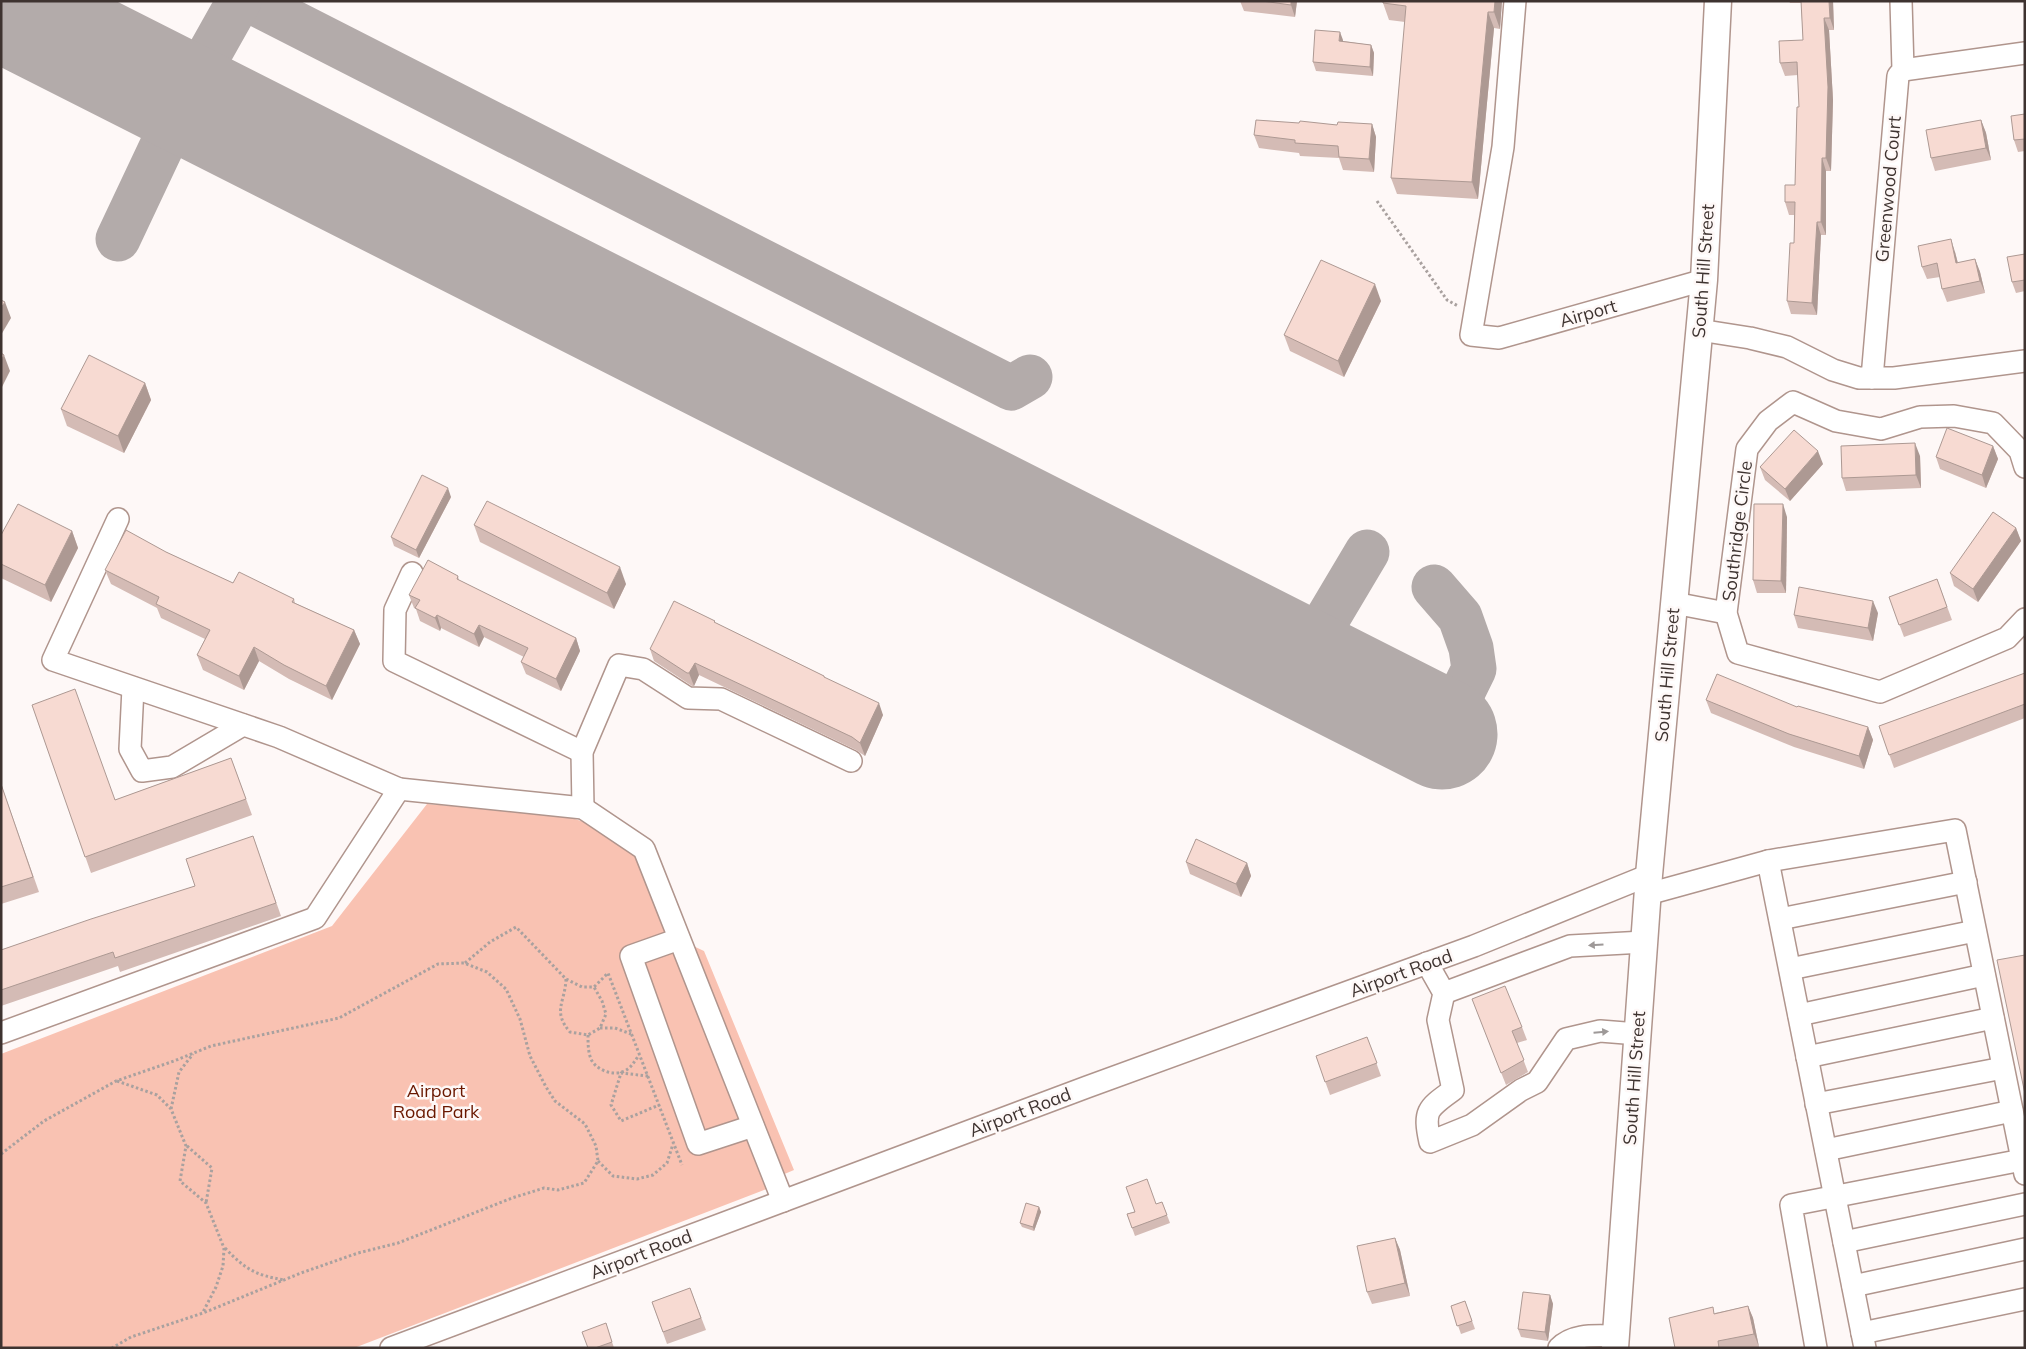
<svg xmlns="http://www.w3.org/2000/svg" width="2026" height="1349" viewBox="0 0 2026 1349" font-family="Mulish,sans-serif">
	<rect width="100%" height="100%" fill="#fef8f7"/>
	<polygon fill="#f9c2b2" points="427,804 560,814 626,836 689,944 704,951 794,1170 775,1178 777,1185 354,1348 1,1348 1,1054 332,926"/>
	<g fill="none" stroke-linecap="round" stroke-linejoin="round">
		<g stroke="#b3abaa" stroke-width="45">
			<polyline points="251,1 1011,388 1030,377"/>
			<polyline points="118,239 185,97 239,1"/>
			<polyline points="1434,587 1460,617 1471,648 1474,669 1442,734"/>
			<polyline points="1301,663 1367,552"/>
		</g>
		<polyline stroke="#b3abaa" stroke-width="111" points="1,5 1442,734"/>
		<defs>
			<g id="minor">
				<polyline points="1515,1 1503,147 1471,335 1499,338 1704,280"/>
				<polyline points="1903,70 2025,53"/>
				<polyline points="1699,330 1750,338 1787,347 1833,370 1859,378 1894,378 2025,361"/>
				<polyline points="1872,378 1898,76 1903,70 1901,1"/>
				<polyline points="2025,467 2020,451 1993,423 1954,416 1920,417 1881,429 1836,421 1793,402 1768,421 1747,449 1726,613 1738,653 1880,692 2007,638 2025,619"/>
				<polyline points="118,519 53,660 279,737 399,789"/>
				<polyline points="412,573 395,610 394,661 582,752"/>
				<polyline points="1674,603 1726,613"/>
				<polyline points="133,688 130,749 142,771 172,767 243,725"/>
				<polyline points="583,808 582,752 619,665 643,669 688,698 721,699 851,761"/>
				<polyline points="1768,861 1865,1348"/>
				<polyline points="1648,894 1768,861 1955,830 2025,1174"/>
				<polyline points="1780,919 1966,882"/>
				<polyline points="679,939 631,956 698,1144 753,1126"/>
				<path d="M1427 963 1444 993 1438 1020 1453 1090C1428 1108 1423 1110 1430 1142L1472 1125 1521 1090 1537 1082 1566 1039 1600 1031 1638 1034"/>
				<polyline points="1790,969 1975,931"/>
				<polyline points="1444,993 1570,946 1644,942"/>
				<polyline points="1799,1015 1984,975"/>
				<polyline points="1,1033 315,918 399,789 583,808 644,849 783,1201"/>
				<polyline points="1807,1057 1993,1018"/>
				<polyline points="1816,1104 2003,1068"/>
				<polyline points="1826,1150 2012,1111"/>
				<polyline points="1844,1242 2025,1204"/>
				<polyline points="1853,1286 2025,1249"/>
				<polyline points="1862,1333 2025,1299"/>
				<polyline points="391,1348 1087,1087 1474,946 1649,875"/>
				<path d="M1559 1348C1573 1333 1596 1336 1616 1336"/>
				<polyline points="1816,1348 1791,1205 2022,1160"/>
			</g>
			<polyline id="major" points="1615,1348 1649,875 1704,280 1718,1"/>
		</defs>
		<use href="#minor" stroke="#b0958d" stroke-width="24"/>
		<use href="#major" stroke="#b0958d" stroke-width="29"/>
		<g stroke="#a9a19f" stroke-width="3" stroke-dasharray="2.5 2.5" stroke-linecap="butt">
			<polyline points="1377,201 1447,300 1458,306"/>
			<polyline points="465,963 490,942 516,927 566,979 582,987 594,987 608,973 682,1165"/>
			<path d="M566 979C565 1003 552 1011 570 1032L588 1035 600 1028 606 1014 602 1001 594 987"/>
			<polyline points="600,1028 615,1028 631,1034"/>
			<path d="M588 1035C588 1043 588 1052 591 1059 595 1069 612 1076 622 1072 631 1069 634 1062 639 1055"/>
			<polyline points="648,1076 621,1073 611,1105 621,1121 659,1105"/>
			<polyline points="117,1081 157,1095 171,1109 186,1146 180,1181 206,1203 224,1248 223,1266 216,1287 203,1312"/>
			<polyline points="171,1109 179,1072 193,1054"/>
			<polyline points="187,1146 212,1168 206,1203"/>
			<polyline points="1,1154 44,1121 116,1081 174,1061 211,1046 339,1018 438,964 464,963 487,972 506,989 520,1019 530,1056 546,1087 555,1101 585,1124 596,1146 598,1161 584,1183 558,1190 544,1188 512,1198 398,1243 358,1253 301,1273 203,1313 131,1337 112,1348"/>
			<polyline points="598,1161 613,1176 637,1179 653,1175 667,1163 673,1144"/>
			<path d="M225 1248C245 1269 255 1275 284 1280"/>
		</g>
		<use href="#minor" stroke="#fff" stroke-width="21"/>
		<use href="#major" stroke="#fff" stroke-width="26"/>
	</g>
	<g fill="#d4bbb5">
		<polygon points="1240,1 1297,1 1295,17 1244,11"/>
		<polygon points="1383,1 1502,1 1500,29 1494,28 1478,199 1397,194 1391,178 1405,22 1389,20 1383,3"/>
		<polygon points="1789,1 1833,1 1834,30 1829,30 1833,100 1831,171 1826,171 1826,235 1821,235 1817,315 1791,314 1787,301 1794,243 1794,215 1789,215 1785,202 1795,185 1799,107 1798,75 1785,76 1780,63 1803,40 1801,3 1790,3"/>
		<polygon points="1343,40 1343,41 1371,45 1374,53 1373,76 1316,71 1313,62"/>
		<polygon points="2025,114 2025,151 2018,152 2014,140"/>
		<polygon points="1981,120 1986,133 1991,160 1935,171 1931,158"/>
		<polygon points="1299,123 1337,125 1372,124 1376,137 1374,172 1343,170 1339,158 1300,156 1299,153 1259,148 1254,135"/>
		<polygon points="1955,252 1958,263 1975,259 1980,272 1985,293 1947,302 1942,289 1940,277 1927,279 1922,267"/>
		<polygon points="2025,254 2025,291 2016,293 2012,282"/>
		<polygon points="1381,301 1344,377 1290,351 1284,335"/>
		<polygon points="145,383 151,400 124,453 67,426 61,409"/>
		<polygon points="1993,446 1998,459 1986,488 1940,469 1936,457"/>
		<polygon points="1920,456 1921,488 1846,491 1842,478"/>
		<polygon points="1823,464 1790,501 1765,480 1760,467"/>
		<polygon points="451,497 419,558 394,546 391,537"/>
		<polygon points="1787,517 1786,593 1757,593 1753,580"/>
		<polygon points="474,525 626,584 614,609 480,542"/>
		<polygon points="2016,528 2021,541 1978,602 1954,586 1950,573"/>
		<polygon points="72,531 78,548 51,602 1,578 1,535"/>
		<polygon points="166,552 233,583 294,599 295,603 354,630 360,644 332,700 289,679 259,661 244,690 203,670 197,655 205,639 161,618 157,608 111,584 105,570"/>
		<polygon points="458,576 459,580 576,638 580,651 561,691 526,674 521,662 524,657 484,637 479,647 441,628 440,631 420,621 416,609 414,608 409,595"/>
		<polygon points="1937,579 1952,620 1904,637 1889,597"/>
		<polygon points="1878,613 1873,641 1798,628 1794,615"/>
		<polygon points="716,623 824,676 825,678 883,715 865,756 856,750 699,675 694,686 692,686 654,661 650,649"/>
		<polygon points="2025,673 2025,718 1894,768 1879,726"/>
		<polygon points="1706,700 1797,707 1868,727 1873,740 1864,769 1794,747 1711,713"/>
		<polygon points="32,705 115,800 231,758 252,815 91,873"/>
		<polygon points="1,784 39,892 1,904"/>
		<polygon points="253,836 281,916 120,972 118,966 1,1006 1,950 195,886"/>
		<polygon points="1186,862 1247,863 1251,876 1241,897 1190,874"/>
		<polygon points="1472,999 1522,1027 1527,1040 1517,1043 1528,1072 1506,1085"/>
		<polygon points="1367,1037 1381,1076 1330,1095 1316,1056"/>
		<polygon points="1162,1202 1170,1223 1135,1236 1127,1214"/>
		<polygon points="1039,1207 1041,1212 1034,1231 1022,1227 1020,1223"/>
		<polygon points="1395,1238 1400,1250 1410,1296 1372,1304 1367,1292"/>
		<polygon points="690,1288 706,1330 667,1344 652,1302"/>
		<polygon points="1550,1295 1553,1304 1548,1341 1521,1337 1518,1329"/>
		<polygon points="1465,1301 1475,1329 1461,1334 1451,1306"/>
		<polygon points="1748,1306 1753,1318 1759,1347 1754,1348 1675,1348 1715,1313"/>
		<polygon points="606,1323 614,1348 588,1348"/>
	</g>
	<g fill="#ad9993">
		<polygon points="1291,1 1297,1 1295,17 1291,5"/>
		<polygon points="1495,1 1502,1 1500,29 1494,12"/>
		<polygon points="1829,1 1833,1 1834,30 1830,18"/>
		<polygon points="1488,12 1494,28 1478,199 1472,182"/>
		<polygon points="1824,18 1829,30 1833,100 1831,171 1826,158"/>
		<polygon points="1340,32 1343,40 1342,49 1339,41"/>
		<polygon points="1371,45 1374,53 1373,76 1370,67"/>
		<polygon points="1981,120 1986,133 1991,160 1986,148"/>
		<polygon points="1372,124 1376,137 1374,172 1369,159"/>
		<polygon points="1822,158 1826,171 1826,235 1821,222"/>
		<polygon points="1817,222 1821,235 1817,315 1812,303"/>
		<polygon points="1951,239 1955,252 1961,276 1956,263"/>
		<polygon points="1975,259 1980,272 1985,293 1980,281"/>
		<polygon points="1375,284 1381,301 1344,377 1338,361"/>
		<polygon points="5,302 11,318 1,335 1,308"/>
		<polygon points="4,355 10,371 1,389 1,361"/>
		<polygon points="145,383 151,400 124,453 118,436"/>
		<polygon points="1915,443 1920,456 1921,488 1916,475"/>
		<polygon points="1993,446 1998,459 1986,488 1982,475"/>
		<polygon points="1818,451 1823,464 1790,501 1785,489"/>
		<polygon points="448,488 451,497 419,558 416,550"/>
		<polygon points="1783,504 1787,517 1786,593 1781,581"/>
		<polygon points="2016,528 2021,541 1978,602 1973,589"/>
		<polygon points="72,531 78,548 51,602 45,585"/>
		<polygon points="620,567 626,584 614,609 607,593"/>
		<polygon points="1873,601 1878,613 1873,641 1868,628"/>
		<polygon points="437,615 441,628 440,631 435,618"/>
		<polygon points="479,625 484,637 479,647 474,634"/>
		<polygon points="354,630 360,644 332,700 326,686"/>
		<polygon points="576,638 580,651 561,691 556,679"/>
		<polygon points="254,647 259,661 244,690 239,676"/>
		<polygon points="695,663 699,675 694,686 689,673"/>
		<polygon points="879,703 883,715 865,756 860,743"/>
		<polygon points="1868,727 1873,740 1864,769 1859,756"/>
		<polygon points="1247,863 1251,876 1241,897 1236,884"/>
		<polygon points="1039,1207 1041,1212 1034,1231 1033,1227"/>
		<polygon points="1395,1238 1400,1250 1410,1296 1405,1283"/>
		<polygon points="1550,1295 1553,1304 1548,1341 1545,1332"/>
		<polygon points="1748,1306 1753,1318 1759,1347 1754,1334"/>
	</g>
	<g fill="#f7dad2" stroke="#ad9993">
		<polygon points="1262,1 1291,1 1291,5"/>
		<polygon points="1383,1 1495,1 1494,12 1488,12 1472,182 1391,178 1406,6 1383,3"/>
		<polygon points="1801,1 1829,1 1830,18 1824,18 1828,87 1826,158 1822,158 1821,222 1817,222 1812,303 1787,301 1790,243 1794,243 1795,202 1785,202 1785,185 1795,185 1797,107 1799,107 1797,62 1780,63 1779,41 1803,40"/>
		<polygon points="1315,30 1340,32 1339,41 1371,45 1370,67 1313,62"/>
		<polygon points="2025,114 2025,139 2014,140 2011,116"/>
		<polygon points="1256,120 1299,123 1300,121 1337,125 1338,122 1372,124 1369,159 1339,157 1338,146 1295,143 1295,140 1254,135"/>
		<polygon points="1981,120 1986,148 1931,158 1926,130"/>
		<polygon points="1951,239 1956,263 1975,259 1980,281 1942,289 1937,263 1922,267 1918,246"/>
		<polygon points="2025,254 2025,280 2012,282 2007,257"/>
		<polygon points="1321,260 1375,284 1338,361 1284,335"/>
		<polygon points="1,300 5,302 1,308"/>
		<polygon points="1,353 4,355 1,361"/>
		<polygon points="89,355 145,383 118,436 61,409"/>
		<polygon points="1947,428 1993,446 1982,475 1936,457"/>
		<polygon points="1794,430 1818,451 1785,489 1760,467"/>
		<polygon points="1915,443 1916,475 1842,478 1841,446"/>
		<polygon points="422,475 448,488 416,550 391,537"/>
		<polygon points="487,501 620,567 607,593 474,525"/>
		<polygon points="18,504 72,531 45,585 1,564 1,535"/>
		<polygon points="1754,504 1783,504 1781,581 1753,580"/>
		<polygon points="1993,512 2016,528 1973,589 1950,573"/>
		<polygon points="126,530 166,552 233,583 239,572 294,599 292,602 354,630 326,686 284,665 254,647 239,676 197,655 210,630 156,604 159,597 105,570"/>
		<polygon points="428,560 458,576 457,579 576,638 556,679 521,662 528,648 479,625 474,634 437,615 435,618 415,608 420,600 409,595"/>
		<polygon points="1937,579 1947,607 1899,625 1889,597"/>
		<polygon points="1799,587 1873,601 1868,628 1794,615"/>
		<polygon points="674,601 715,621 714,622 824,676 824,677 879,703 860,743 852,737 695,663 689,673 687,673 650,649"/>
		<polygon points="2025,673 2025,704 1889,755 1879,726"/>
		<polygon points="1717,674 1797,707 1798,706 1868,727 1859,756 1789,734 1706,700"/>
		<polygon points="75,689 115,800 231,758 246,799 85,857 32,705"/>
		<polygon points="1,784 33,877 1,887"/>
		<polygon points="253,836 276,903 115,958 113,952 1,990 1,950 91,919 195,886 186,859"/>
		<polygon points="1196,839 1247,863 1236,884 1186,862"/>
		<polygon points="2025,955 2025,1094 1997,960"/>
		<polygon points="1505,986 1522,1027 1512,1031 1524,1060 1501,1073 1472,999"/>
		<polygon points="1367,1037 1377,1063 1325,1082 1316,1056"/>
		<polygon points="1147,1179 1156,1204 1162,1202 1167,1215 1132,1228 1127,1214 1135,1212 1126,1187"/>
		<polygon points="1026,1203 1039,1207 1033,1227 1020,1223"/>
		<polygon points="1395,1238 1405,1283 1367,1292 1357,1246"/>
		<polygon points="690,1288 701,1318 663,1332 652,1302"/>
		<polygon points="1523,1292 1550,1295 1545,1332 1518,1329"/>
		<polygon points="1465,1301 1472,1321 1457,1326 1451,1306"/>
		<polygon points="1748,1306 1754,1334 1718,1341 1719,1348 1675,1348 1669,1318 1713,1307 1714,1314"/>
		<polygon points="606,1323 612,1342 595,1348 588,1348 582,1332"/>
	</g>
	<defs><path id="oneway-solid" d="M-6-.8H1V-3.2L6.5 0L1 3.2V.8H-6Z" transform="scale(1.25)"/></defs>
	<g fill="#9e9998">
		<use href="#oneway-solid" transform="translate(1596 945) rotate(176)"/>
		<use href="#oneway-solid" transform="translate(1601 1032) rotate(-5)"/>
	</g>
	<g text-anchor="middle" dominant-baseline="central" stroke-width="5" stroke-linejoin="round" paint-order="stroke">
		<g font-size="18" fill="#3e3330" stroke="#fef8f7">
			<text transform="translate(1888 189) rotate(-85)">Greenwood Court</text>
			<text transform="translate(1703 271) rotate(-86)">South Hill Street</text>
			<text transform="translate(1588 313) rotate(-16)">Airport</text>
			<text transform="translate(1737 531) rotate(-83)">Southridge Circle</text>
			<text transform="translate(1667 675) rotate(-85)">South Hill Street</text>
			<text transform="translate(1401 973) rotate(-20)">Airport Road</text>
			<text transform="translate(1634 1078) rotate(-86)">South Hill Street</text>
			<text transform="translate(1020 1112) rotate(-21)">Airport Road</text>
			<text transform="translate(641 1254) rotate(-21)">Airport Road</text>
		</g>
		<g font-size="18" fill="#6a1800" stroke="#fef8f7">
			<text x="436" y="1090">Airport<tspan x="436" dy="21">Road Park</tspan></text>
		</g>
	</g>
	<rect width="2026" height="1349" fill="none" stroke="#3e3330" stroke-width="5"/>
</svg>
